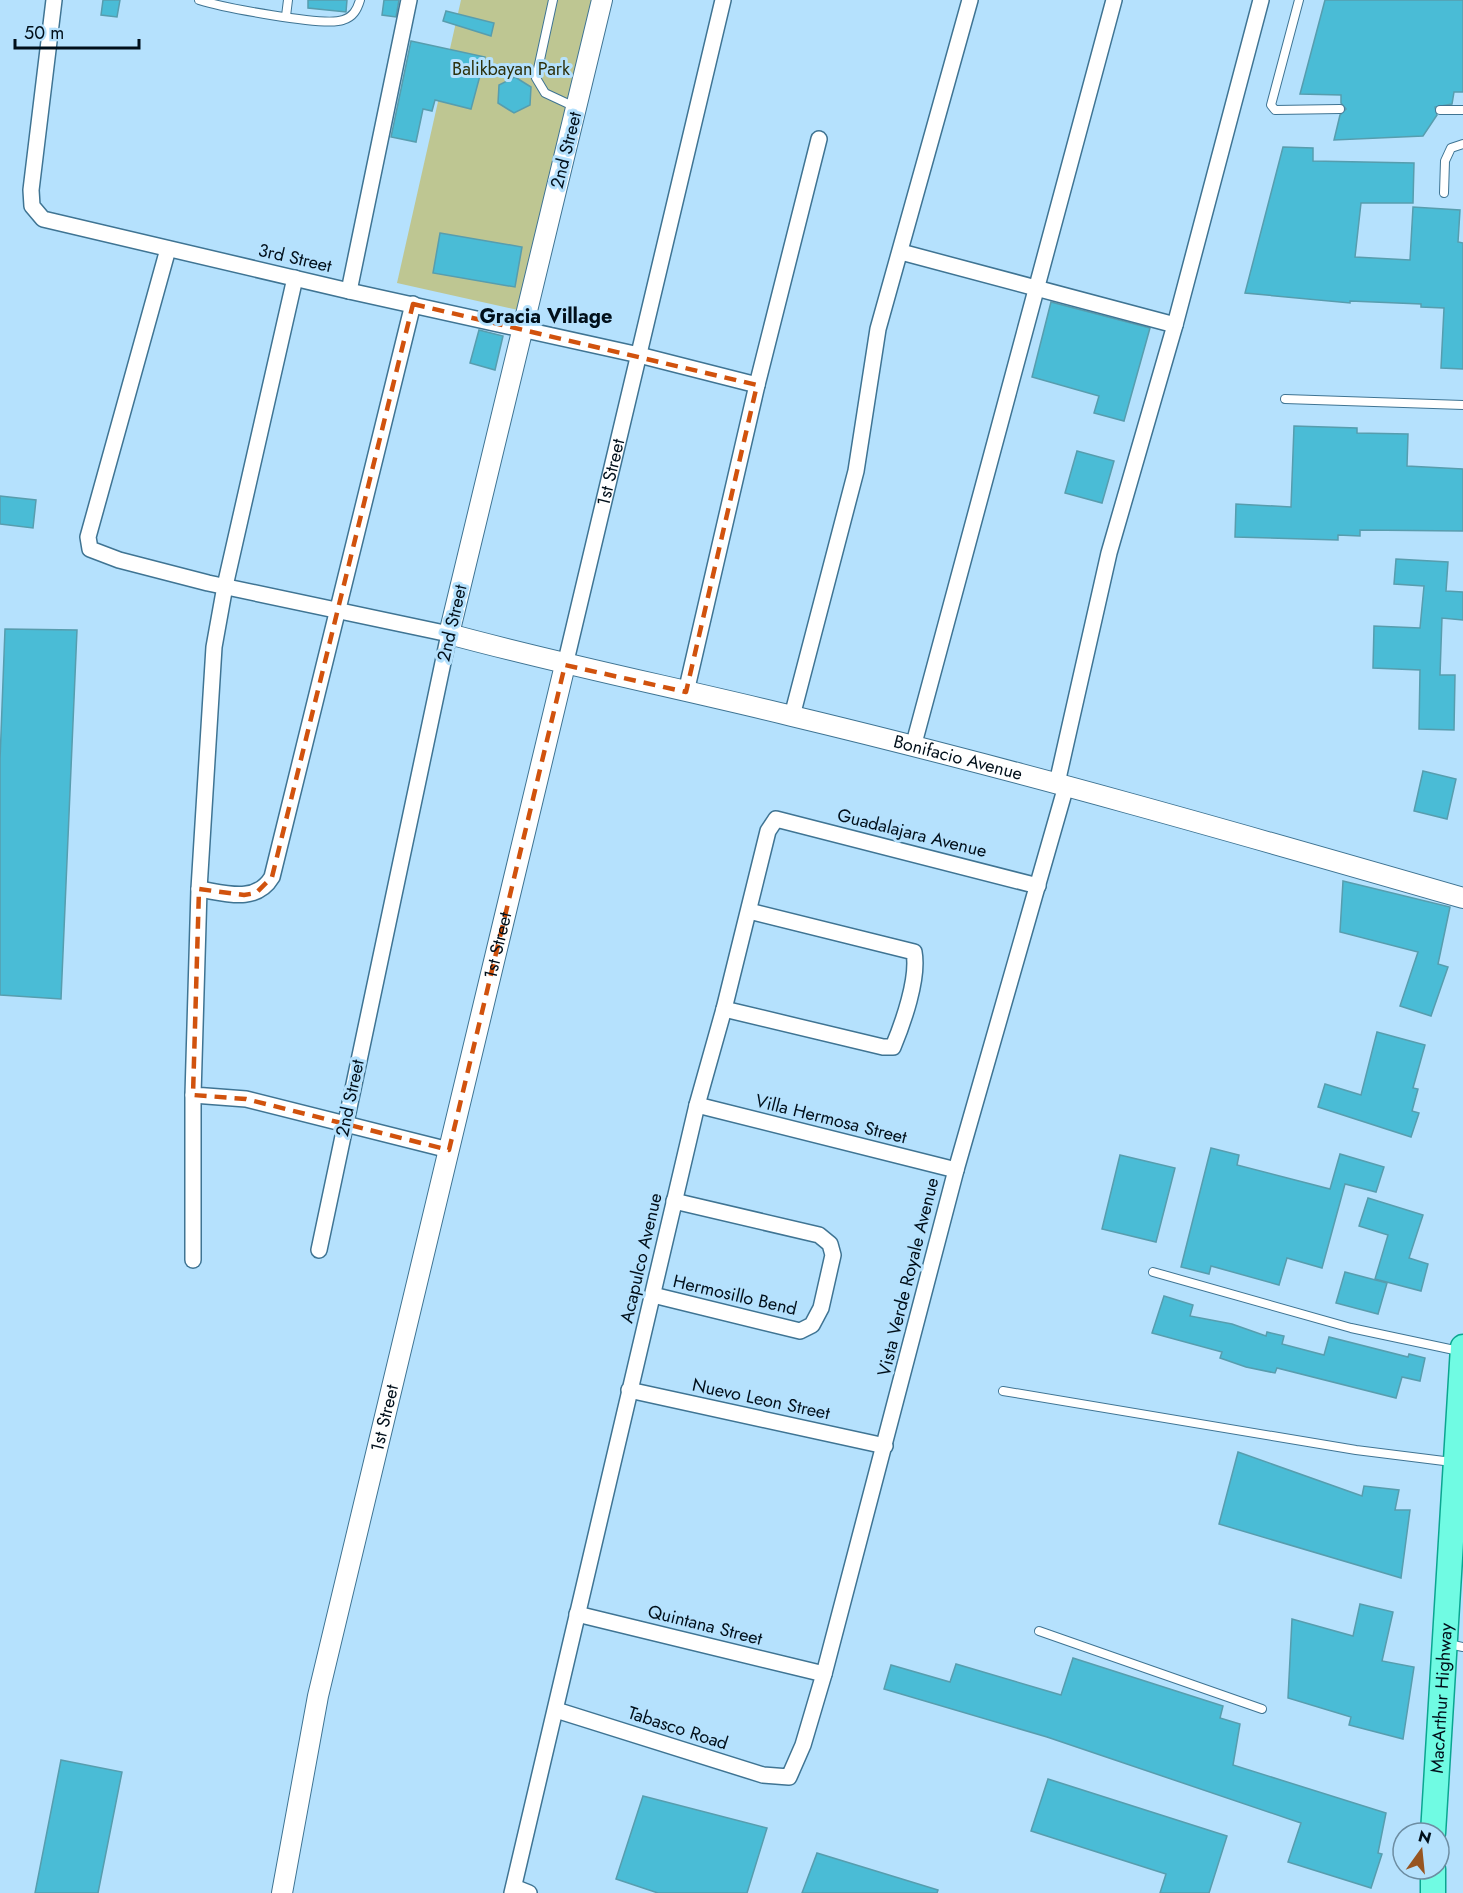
<svg xmlns="http://www.w3.org/2000/svg" width="1463" height="1893" viewBox="0 0 1463 1893" font-family="Jost,sans-serif">
	<rect width="100%" height="100%" fill="#b5e1fd"/>
	<polygon fill="#bec692" points="461,0 594,0 518,310 397,283"/>
	<g fill="#4abcd6" stroke="#579dae" stroke-width="1.5">
		<polygon points="103,0 120,0 117,17 101,15"/>
		<polygon points="308,0 347,0 346,12 308,8"/>
		<polygon points="384,0 399,0 396,17 382,15"/>
		<polygon points="1325,0 1463,0 1463,92 1454,92 1452,104 1435,107 1437,115 1423,136 1334,140 1340,115 1346,109 1341,103 1341,95 1300,94"/>
		<polygon points="446,11 494,23 491,36 443,21"/>
		<polygon points="411,41 485,57 471,109 435,100 432,111 423,109 416,142 391,137"/>
		<polygon points="515,77 531,87 530,105 514,113 498,103 499,85"/>
		<polygon points="1283,147 1313,148 1313,161 1414,163 1413,203 1361,203 1355,257 1410,260 1413,207 1460,210 1458,242 1463,243 1463,369 1441,368 1444,308 1421,307 1421,304 1350,301 1350,303 1245,293"/>
		<polygon points="440,233 522,247 515,287 433,273"/>
		<polygon points="1051,302 1150,328 1124,421 1094,413 1099,396 1032,377"/>
		<polygon points="479,330 503,336 495,370 470,363"/>
		<polygon points="1294,426 1357,428 1357,433 1408,434 1407,466 1463,469 1463,531 1360,530 1360,536 1338,535 1338,540 1235,537 1236,504 1291,507"/>
		<polygon points="1077,451 1114,461 1102,503 1065,493"/>
		<polygon points="0,496 36,500 33,528 0,524"/>
		<polygon points="1396,559 1448,562 1446,591 1463,592 1463,620 1442,618 1440,675 1455,675 1454,730 1419,729 1420,670 1373,668 1374,626 1420,628 1424,586 1394,584"/>
		<polygon points="5,629 77,630 61,999 0,995 0,760"/>
		<polygon points="1423,771 1456,779 1447,819 1414,811"/>
		<polygon points="1343,881 1450,907 1438,964 1448,967 1431,1016 1400,1006 1418,952 1340,932"/>
		<polygon points="1377,1032 1425,1045 1413,1088 1418,1089 1412,1111 1419,1113 1411,1137 1318,1107 1325,1084 1361,1095"/>
		<polygon points="1211,1148 1239,1155 1237,1165 1330,1189 1340,1154 1384,1167 1376,1192 1345,1184 1322,1268 1287,1258 1279,1285 1211,1266 1209,1274 1181,1267"/>
		<polygon points="1120,1155 1175,1168 1156,1242 1102,1229"/>
		<polygon points="1368,1198 1423,1215 1409,1258 1428,1264 1421,1291 1375,1279 1388,1235 1359,1226"/>
		<polygon points="1345,1272 1387,1283 1378,1314 1336,1303"/>
		<polygon points="1164,1296 1193,1305 1190,1316 1232,1324 1266,1336 1267,1332 1284,1336 1282,1344 1324,1355 1329,1337 1408,1357 1409,1354 1425,1358 1420,1381 1402,1377 1396,1398 1277,1368 1275,1373 1246,1367 1220,1358 1222,1352 1152,1333"/>
		<polygon points="1238,1452 1362,1496 1364,1486 1399,1490 1395,1510 1410,1510 1401,1578 1219,1524"/>
		<polygon points="1360,1604 1393,1612 1382,1661 1414,1667 1403,1739 1349,1725 1351,1717 1288,1698 1292,1619 1353,1636"/>
		<polygon points="1073,1658 1223,1706 1220,1718 1240,1724 1233,1765 1386,1813 1378,1853 1382,1854 1371,1888 1288,1862 1301,1823 1047,1737 884,1689 891,1665 950,1682 956,1664 1061,1695"/>
		<polygon points="61,1760 122,1772 98,1893 35,1893"/>
		<polygon points="1048,1779 1227,1836 1209,1893 1160,1893 1166,1874 1031,1831"/>
		<polygon points="643,1796 767,1828 747,1893 658,1893 616,1879"/>
		<polygon points="817,1853 938,1890 937,1893 802,1893"/>
	</g>
	<g fill="none" stroke-linecap="round" stroke-linejoin="round">
		<defs>
			<g id="service">
				<path d="M199 0C221 7 324 27 343 20 353 17 357 10 360 0"/>
				<polyline points="553,0 536,78 545,93 575,107"/>
				<polyline points="1299,0 1271,105 1275,110 1340,109"/>
				<polyline points="286,16 288,0"/>
				<polyline points="1440,110 1463,110"/>
				<polyline points="1444,193 1445,161 1451,148 1463,144"/>
				<polyline points="1285,399 1463,405"/>
				<polyline points="1153,1272 1351,1328 1459,1351"/>
				<polyline points="1003,1391 1356,1450 1452,1462"/>
				<polyline points="1039,1631 1262,1709"/>
				<polyline points="1449,1644 1463,1647"/>
			</g>
			<g id="minor">
				<polyline points="54,0 31,190 32,206 43,219 349,291 639,355 757,385"/>
				<polyline points="168,249 88,537 90,549 119,560 208,583 449,634 319,1250"/>
				<polyline points="901,252 1175,325"/>
				<polyline points="295,278 225,586 214,647 199,889 193,1095 246,1099 449,1150"/>
				<polyline points="349,291 409,0"/>
				<path id="s1" d="M565 665 723 0"/>
				<polyline points="686,692 757,385 819,139"/>
				<polyline points="792,716 856,471 878,329 970,0"/>
				<polyline points="913,747 1114,0"/>
				<polyline points="1057,783 1109,553 1175,325 1261,0"/>
				<path d="M199 889C225 893 256 904 272 877L413 304"/>
				<path d="M724 1009 883 1047H893C903 1023 919 978 914 952L749 911"/>
				<polyline points="697,1105 956,1170"/>
				<polyline points="193,1260 193,1095"/>
				<polyline points="653,1295 800,1331 812,1325 821,1308 833,1255 830,1244 819,1235 674,1201"/>
				<polyline points="629,1390 885,1446"/>
				<polyline points="577,1614 824,1674"/>
				<polyline points="556,1710 763,1775 789,1777 803,1745 824,1674 956,1170 1066,786"/>
				<polyline points="514,1887 529,1893"/>
				<polyline points="512,1893 697,1105 724,1009 768,831 776,819 1038,886"/>
			</g>
			<g id="tertiary">
				<path id="s2" d="M602 0 449 634C563 665 678 688 792 716 1018 770 1241 834 1463 898"/>
				<path id="s3" d="M282 1893 318 1696 565 665"/>
			</g>
			<g id="primary">
				<path id="s4" d="M1433 1833 1463 1347"/>
				<polyline points="1433,1893 1433,1869"/>
			</g>
		</defs>
		<use href="#service" stroke="#3f7493" stroke-width="10"/>
		<use href="#minor" stroke="#3f7493" stroke-width="18"/>
		<use href="#tertiary" stroke="#3f7493" stroke-width="22"/>
		<use href="#primary" stroke="#0aa690" stroke-width="27"/>
		<use href="#service" stroke="#fff" stroke-width="8"/>
		<use href="#minor" stroke="#fff" stroke-width="15"/>
		<use href="#tertiary" stroke="#fff" stroke-width="20"/>
		<use href="#primary" stroke="#70fbe3" stroke-width="24"/>
	</g>
	<path fill="none" stroke="#d1520d" stroke-width="4.5" stroke-dasharray="12 8" stroke-linejoin="round" d="M413 304 757 385 686 692 565 665 449 1150 246 1099 193 1095 199 889 244 895 256 893 272 877Z"/>
	<g text-anchor="middle" dominant-baseline="central" stroke-width="6" stroke-linejoin="round" paint-order="stroke">
		<g font-size="18" fill="#2d310d" stroke="#b5e1fd">
			<text x="511" y="69">Balikbayan Park</text>
		</g>
		<g font-size="18" fill="#000f1a" stroke="#b5e1fd">
			<text transform="translate(566 150) rotate(-76)">2nd Street</text>
			<text transform="translate(295 258) rotate(13)">3rd Street</text>
			<text stroke="none"><textPath href="#s1" startOffset="198">1st Street</textPath></text>
			<text transform="translate(452 623) rotate(-77)">2nd Street</text>
			<text stroke="none"><textPath href="#s2" startOffset="1176">Bonifacio Avenue</textPath></text>
			<text transform="translate(912 833) rotate(14)">Guadalajara Avenue</text>
			<text stroke="none"><textPath href="#s3" startOffset="972">1st Street</textPath></text>
			<text transform="translate(350 1098) rotate(-78)">2nd Street</text>
			<text transform="translate(831 1119) rotate(14)">Villa Hermosa Street</text>
			<text transform="translate(641 1258) rotate(-77)">Acapulco Avenue</text>
			<text transform="translate(908 1277) rotate(-76)">Vista Verde Royale Avenue</text>
			<text transform="translate(735 1295) rotate(13)">Hermosillo Bend</text>
			<text transform="translate(761 1399) rotate(12)">Nuevo Leon Street</text>
			<text stroke="none"><textPath href="#s3" startOffset="486">1st Street</textPath></text>
			<text transform="translate(705 1625) rotate(14)">Quintana Street</text>
			<text stroke="none"><textPath href="#s4" startOffset="135">MacArthur Highway</textPath></text>
			<text transform="translate(678 1728) rotate(18)">Tabasco Road</text>
		</g>
		<g font-size="20" font-weight="bold" fill="#000f1a" stroke="#b5e1fd">
			<text x="546" y="316">Gracia Village</text>
		</g>
	</g>
	<g transform="translate(1421 1851) rotate(15)"><circle r="28" fill="#b5e1fd" stroke="#6d8da2" stroke-width="1.5"/>
	<path d="M0-4.5L10 22L0 15L-10 22Z" fill="#975521"/>
	<text y="-9" font-size="16" font-weight="bold" text-anchor="middle" fill="#000f1a">N</text>
	</g>
	<path d="M15 39v9h124v-9" fill="none" stroke="#000f1a" stroke-width="3"/>
	<text x="24" y="39" font-size="18" fill="#000f1a" stroke="#b5e1fd" stroke-width="4.5" paint-order="stroke">50 m</text>
</svg>
